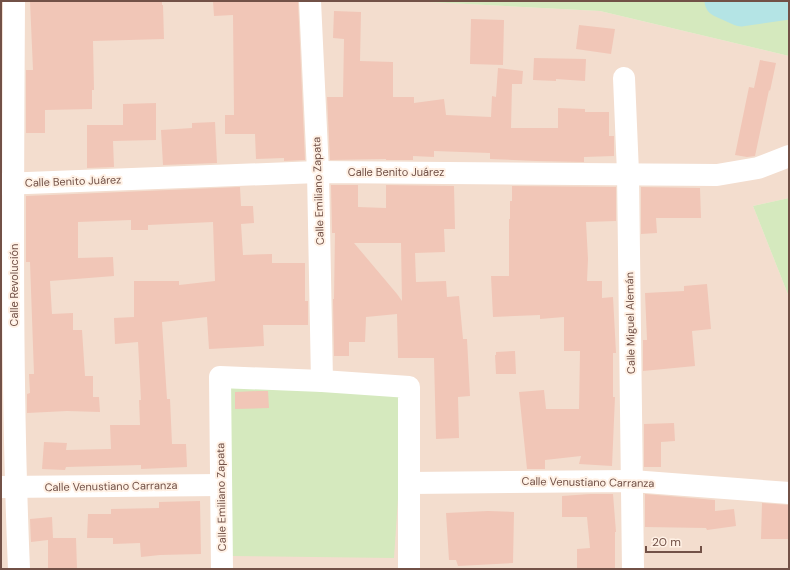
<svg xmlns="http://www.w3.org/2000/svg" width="790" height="570" viewBox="0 0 790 570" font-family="'DM Sans',sans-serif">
	<rect width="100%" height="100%" fill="#fceddf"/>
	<polygon fill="#f3ddce" points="1,1 410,1 600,11 789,56 789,198 753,206 789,297 789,569 1,569"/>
	<g fill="#d5e9be">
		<polygon points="410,1 789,1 789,56 600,11"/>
		<polygon points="789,198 789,297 753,206"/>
		<polygon points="230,385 405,394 394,558 232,556"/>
	</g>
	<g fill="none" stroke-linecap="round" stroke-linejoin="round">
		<polyline stroke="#b4e4e5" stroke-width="33" points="721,1 741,10 789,3"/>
	</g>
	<g fill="#f1c6b7" fill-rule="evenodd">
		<polygon points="30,1 162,1 162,5 163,5 164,39 93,41 94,90 92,90 92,109 45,110 45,133 26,133 26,70 33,70"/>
		<polygon points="213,1 298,1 305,160 284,161 284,158 256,159 255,134 225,134 225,115 234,115 233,15 214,16"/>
		<polygon points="334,11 361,12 360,61 393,62 393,97 414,97 414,103 444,99 446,115 491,117 492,96 496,97 498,68 523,71 522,84 512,84 511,128 558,128 558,108 585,109 585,112 609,112 609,136 614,136 614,156 584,157 584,162 536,161 490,159 490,153 434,151 434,157 413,156 413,160 386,160 386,159 330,160 327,97 343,97 344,39 333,38"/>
		<polygon points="471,19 504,20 503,65 470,64"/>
		<polygon points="579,25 615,29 611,54 576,49"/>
		<polygon points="534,58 586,59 585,81 556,79 556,81 533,80"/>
		<polygon points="760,60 776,63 770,91 769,90 755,156 747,157 735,155 749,87 754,88"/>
		<polygon points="156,103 156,140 113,141 114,167 87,168 87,125 123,125 123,104"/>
		<polygon points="215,122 217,163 163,165 161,130 192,128 192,123"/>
		<path d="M331 185H358V207L386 208V185L454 186 455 229H444L445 252 415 253 416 282 446 281 447 297 459 296 463 339H467L470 396 458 397 459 438 436 439 434 358H398L397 314 366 317 365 342H349V356H334L333 299H334L335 233H332ZM354 243H401L402 301 397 294Z"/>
		<polygon points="512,186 616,187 616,221 586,222 588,259 587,281 602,281 602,298 613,297 616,353 613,353 613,397 615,397 612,466 579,464 581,456 545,460 545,469 527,469 519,392 544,390 546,409 579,409 580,351 564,351 564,317 540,319 540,315 493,317 491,276 509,276 509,219 510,219 510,201 512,201"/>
		<polygon points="240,187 241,206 253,206 254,223 241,224 243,255 272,254 272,263 305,263 305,301 308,301 308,325 263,325 264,346 209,349 207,317 162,322 167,399 170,399 172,444 186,444 187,467 141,469 141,465 66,467 65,470 42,469 44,442 67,443 66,450 111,449 110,425 140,425 139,400 141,400 138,342 115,344 114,318 134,317 134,281 179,281 179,285 215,281 213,222 148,225 148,230 131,230 131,220 78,222 78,258 113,257 114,276 50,281 52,314 73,313 73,330 82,330 85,376 93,376 93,397 99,397 100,412 67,411 27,413 27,394 30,393 29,374 34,374 30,262 26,262 26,196"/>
		<polygon points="641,187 700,188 701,218 656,218 657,233 641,234"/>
		<polygon points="707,284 711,329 692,331 695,366 643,371 643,340 647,340 645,293 684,291 684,286"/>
		<polygon points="515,351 516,374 496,374 495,355 496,355 496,352"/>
		<polygon points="258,391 268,391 269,408 235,409 235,392"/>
		<polygon points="674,423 675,441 661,442 661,467 644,467 644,424"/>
		<polygon points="590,494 613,494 616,532 615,532 615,569 577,569 577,549 590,548 587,517 562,517 562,496"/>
		<polygon points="645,494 715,500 715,511 734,509 736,526 707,530 706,528 645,527"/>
		<polygon points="200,501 201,554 160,555 141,557 140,543 113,544 113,538 87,538 88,514 111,514 111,509 159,508 159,502"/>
		<polygon points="762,503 789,505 789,539 761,539"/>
		<polygon points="488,511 514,512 513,563 458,566 456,560 449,560 446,513"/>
		<polygon points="52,517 53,538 76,538 77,569 48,569 48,540 31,542 30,519"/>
	</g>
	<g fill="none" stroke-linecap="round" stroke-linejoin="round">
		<g stroke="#fff" stroke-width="22">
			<path d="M14 1C13 190 11 380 19 569"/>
			<polyline points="310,1 318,172 322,381"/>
			<polyline points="624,78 628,173 633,569"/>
			<polyline points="1,184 318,172 717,175 758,168 789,156"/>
			<polyline points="410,483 632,481 789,493"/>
			<polyline points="2,487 221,485"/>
			<polyline points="222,569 220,377 322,381 409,387 409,569"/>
		</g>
	</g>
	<g text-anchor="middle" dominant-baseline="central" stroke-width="4" stroke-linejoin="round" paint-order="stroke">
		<g font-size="11" fill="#725147" stroke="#fff1e5">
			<text x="396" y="172">Calle Benito Juárez</text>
			<text transform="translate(73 181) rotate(-2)">Calle Benito Juárez</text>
			<text transform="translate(318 191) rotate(-92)">Calle Emiliano Zapata</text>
			<text transform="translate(14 285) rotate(-90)">Calle Revolución</text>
			<text transform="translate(630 323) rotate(-91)">Calle Miguel Alemán</text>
			<text transform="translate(588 482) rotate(1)">Calle Venustiano Carranza</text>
			<text transform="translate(111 486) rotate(-1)">Calle Venustiano Carranza</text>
			<text transform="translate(221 497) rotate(-91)">Calle Emiliano Zapata</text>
		</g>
	</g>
	<rect width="790" height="570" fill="none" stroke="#725147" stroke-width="4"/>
	<path d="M646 546v6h55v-6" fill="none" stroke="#725147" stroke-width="2"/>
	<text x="652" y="546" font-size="12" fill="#725147" stroke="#fff1e5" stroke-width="3" paint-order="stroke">20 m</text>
</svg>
